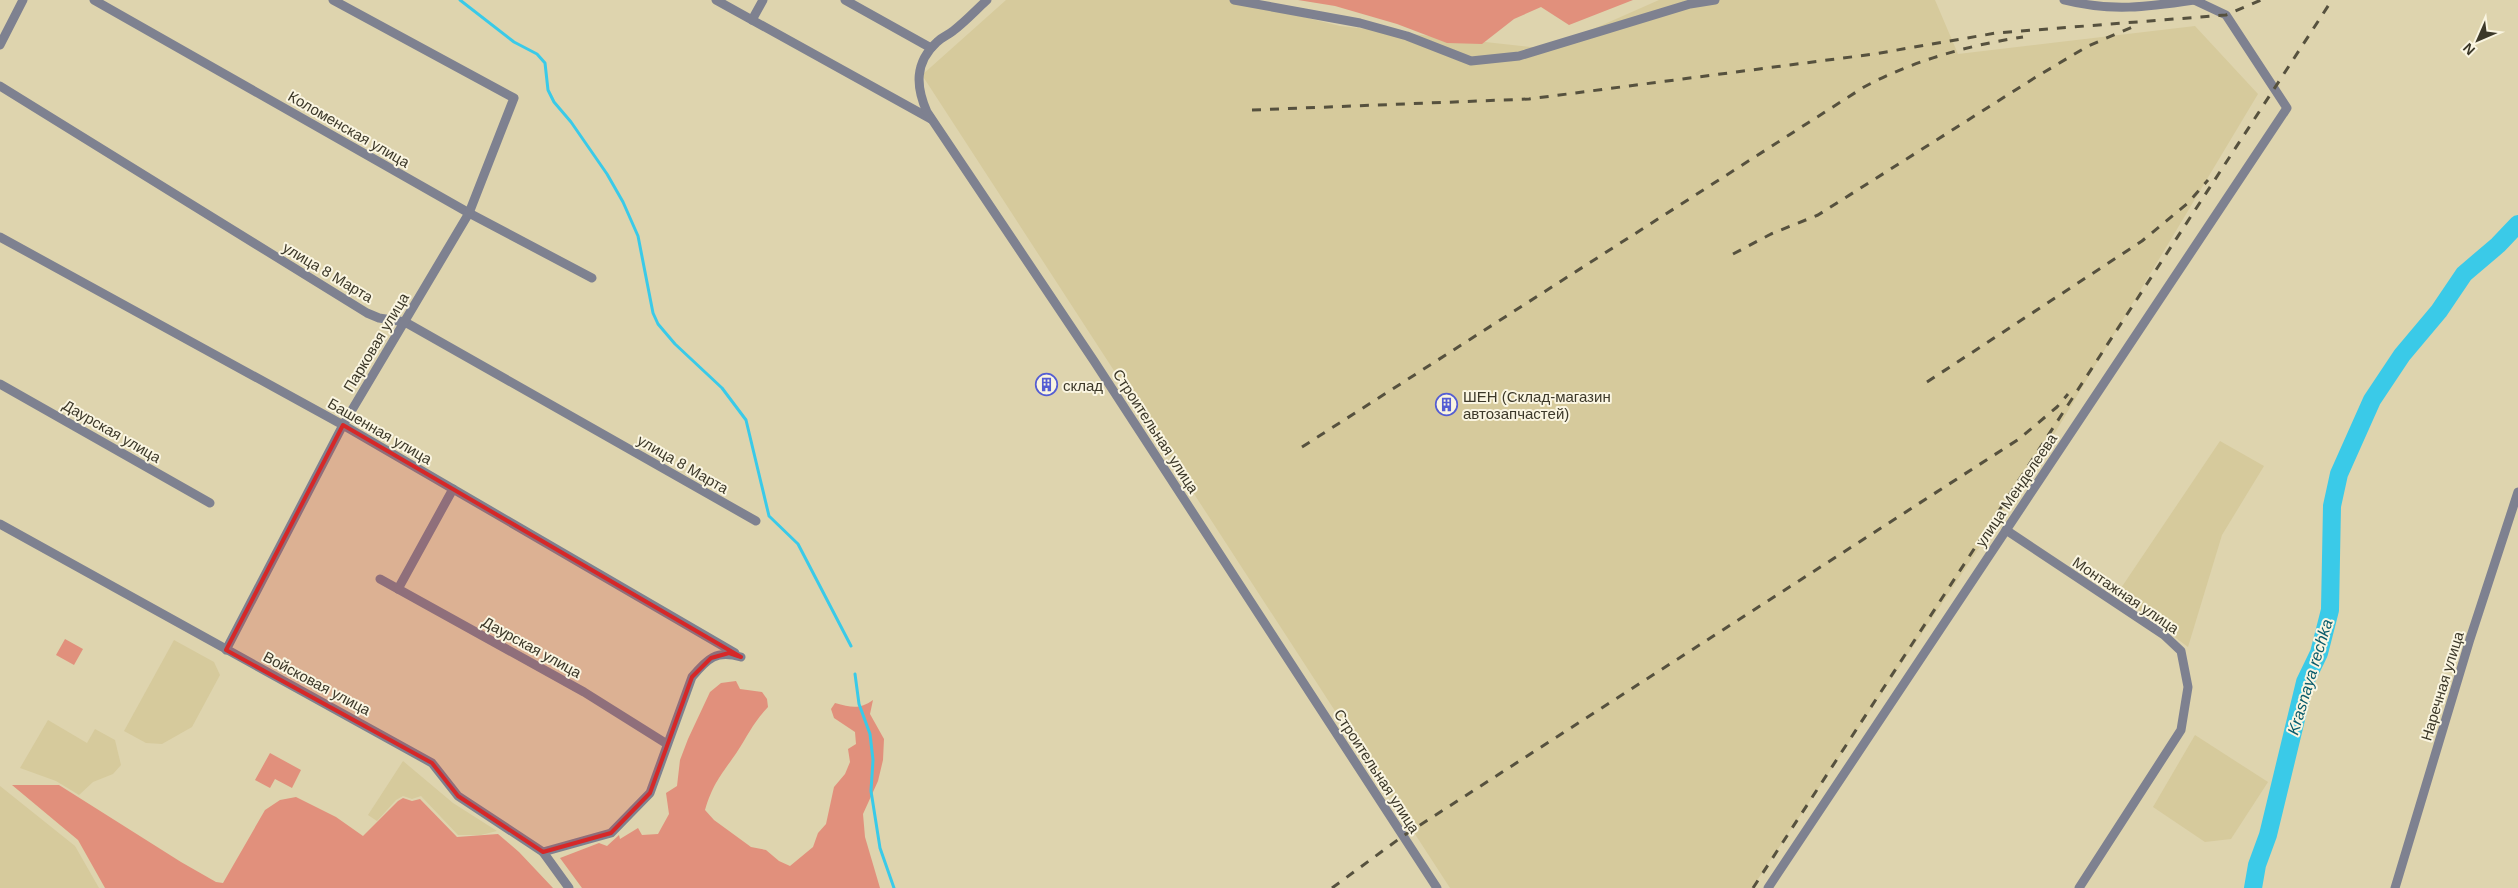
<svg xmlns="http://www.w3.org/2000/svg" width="2518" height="888" viewBox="0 0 2518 888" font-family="Helvetica,sans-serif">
	<rect width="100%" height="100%" fill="#ded4ae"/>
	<g fill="#d6ca9c">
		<polygon points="1006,0 1235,0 1340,26 1548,49 1659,0 1935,0 1958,54 2195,26 2258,94 2047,446 1752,888 1450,888 922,75"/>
		<polygon points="2220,441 2264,466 2222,535 2188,647 2117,594"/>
		<polygon points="174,640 214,662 220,675 192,727 162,744 146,743 124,731"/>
		<polygon points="48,720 87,743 95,729 115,740 121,765 113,774 93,782 79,795 56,781 20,768"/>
		<polygon points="2195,735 2268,782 2231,839 2205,842 2153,807"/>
		<polygon points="403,761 453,803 497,831 481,835 458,835 421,796 412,799 403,796 396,800 377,821 368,815"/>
		<polygon points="0,786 75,846 99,888 0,888"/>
	</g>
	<g fill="#e1907c">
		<polygon points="1298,0 1633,0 1569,25 1541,7 1514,19 1482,44 1447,43 1397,24 1335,6"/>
		<polygon points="65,639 83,649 74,665 56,655"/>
		<path d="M736 681 740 689 762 692 767 699 768 707C753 723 748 735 737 752 722 774 713 783 705 810L714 820 751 847 766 850 779 861 790 866 813 847 818 833 826 824 834 787 845 774 850 762 848 749 856 744 855 732 834 718 831 709 835 703C851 707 859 710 873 700L870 714 884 739 883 760 878 781 863 814 865 837 880 888H582L560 858 599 843 607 846 619 835 620 839 638 828 642 835 658 834 669 814 666 793 677 786 680 760 688 739 710 692 721 683Z"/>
		<polygon points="270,753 301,770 292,788 275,779 270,788 255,780"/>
		<polygon points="12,785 59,785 181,862 216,882 223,883 265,810 280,800 296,797 336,817 363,836 398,801 403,798 412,801 420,799 457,837 498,834 519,852 553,888 105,888 78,840"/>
	</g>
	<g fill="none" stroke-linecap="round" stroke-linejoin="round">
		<g stroke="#3acae8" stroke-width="3">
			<polyline points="460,0 514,42 537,54 545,63 548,90 554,102 571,122 607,174 623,202 638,236 653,313 658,324 675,344 722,388 746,420 769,516 798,544 851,646"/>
			<polyline points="855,674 859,704 870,734 873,760 871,791 880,848 894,888"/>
		</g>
		<polyline stroke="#3acae8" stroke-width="18" points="2253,888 2257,865 2268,835 2305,682 2319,653 2330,610 2332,506 2339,474 2372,400 2402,355 2439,311 2464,274 2498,245 2518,224"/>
		<g stroke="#7e8190" stroke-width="9">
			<polyline points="94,0 469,213 592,278"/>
			<polyline points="716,0 931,119"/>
			<polyline points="845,0 931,48"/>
			<path d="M987 0C976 10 965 22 953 31 948 35 942 37 937 42 914 63 916 87 927 112L1094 361 1437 888"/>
			<polyline points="1234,0 1360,23 1407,36 1471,61 1519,56 1690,4 1715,0"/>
			<path d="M2064 0C2111 12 2147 7 2194 0"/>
			<polyline points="752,20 763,0"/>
			<polyline points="0,45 23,0"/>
			<polyline points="0,86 367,313 379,318 405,322 756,521"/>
			<polyline points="0,237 343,425 735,653"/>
			<polyline points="0,384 210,503"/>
			<path d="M0 524 432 763 458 796 543 852 611 833 650 793 692 677C708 658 716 650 741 657"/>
			<polyline points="2006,530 2164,635 2181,651 2188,687 2181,730 2079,888"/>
			<polyline points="380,579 584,692 667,744"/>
			<polyline points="398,589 453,489"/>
			<polyline points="226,650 343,425 469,213 514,98 333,0"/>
			<polyline points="543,852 569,888"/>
			<polyline points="1768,888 2287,108 2226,15 2194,0"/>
			<polyline points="2395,888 2470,639 2518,492"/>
		</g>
		<g stroke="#56513e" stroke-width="3" stroke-dasharray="9 9" stroke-linecap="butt">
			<polyline points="1252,110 1529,99 1874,54 1996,33 2226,15 2261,0"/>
			<polyline points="1733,254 1771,234 1818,215 2036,77 2088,46 2135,26"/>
			<polyline points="1927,382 2142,241 2188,203 2208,180"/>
			<path d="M1302 447 1864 87C1912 61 1969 45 2023 37"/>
			<polyline points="1332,888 1403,836 2019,439 2057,407 2068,394"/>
			<polyline points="1753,888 2332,0"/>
		</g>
	</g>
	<path fill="#d62828" fill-opacity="0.2" stroke="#d62828" stroke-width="4" stroke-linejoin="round" d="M343 425 741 657 729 653 711 658 692 677 650 793 611 833 543 852 458 796 432 763 226 650Z"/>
	<defs>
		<symbol id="building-ring" viewBox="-11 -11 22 22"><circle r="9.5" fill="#faf5e1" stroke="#545dd3" stroke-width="1.5"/><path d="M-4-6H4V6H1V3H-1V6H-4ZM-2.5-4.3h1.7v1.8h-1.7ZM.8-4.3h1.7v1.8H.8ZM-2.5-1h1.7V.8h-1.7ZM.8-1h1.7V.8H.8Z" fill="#545dd3"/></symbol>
	</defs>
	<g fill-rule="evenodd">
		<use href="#building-ring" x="1034" y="372" width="25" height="25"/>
		<use href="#building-ring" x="1434" y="392" width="25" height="25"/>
	</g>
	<g text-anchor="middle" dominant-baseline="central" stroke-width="4" stroke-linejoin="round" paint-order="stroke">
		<g font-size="15" fill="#3c3829" stroke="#faf5e1">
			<text transform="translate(349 129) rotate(30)">Коломенская улица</text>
			<text transform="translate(328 272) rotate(31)">улица 8 Марта</text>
			<text transform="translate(376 342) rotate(-59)">Парковая улица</text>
			<text transform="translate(112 431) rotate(30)">Даурская улица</text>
			<text transform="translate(380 431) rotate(30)">Башенная улица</text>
			<text transform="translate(1156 431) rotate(57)">Строительная улица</text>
			<text transform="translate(683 464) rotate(30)">улица 8 Марта</text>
			<text transform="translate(2016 490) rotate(-56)">улица Менделеева</text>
			<text transform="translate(2126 595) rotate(34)">Монтажная улица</text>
			<text transform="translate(532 647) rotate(29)">Даурская улица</text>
			<text transform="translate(317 683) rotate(28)">Войсковая улица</text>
			<text transform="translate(2442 686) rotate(-73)">Наречная улица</text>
			<text transform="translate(1377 771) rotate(57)">Строительная улица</text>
		</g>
		<g font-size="15" fill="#3c3829" stroke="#faf5e1" text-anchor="start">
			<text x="1063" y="385">склад</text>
			<text x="1463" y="396">ШЕН (Склад-магазин<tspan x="1463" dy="17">автозапчастей)</tspan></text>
		</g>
		<g font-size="16" font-style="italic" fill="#095b6b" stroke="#faf5e1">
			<text transform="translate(2310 677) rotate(-73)">Krasnaya rechka</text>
		</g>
	</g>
	<g transform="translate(2478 40) rotate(225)" stroke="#faf5e1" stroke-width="4" paint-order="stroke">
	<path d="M0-4L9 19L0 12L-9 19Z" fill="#3c3829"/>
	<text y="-8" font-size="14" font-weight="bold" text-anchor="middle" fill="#3c3829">N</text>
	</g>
</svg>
